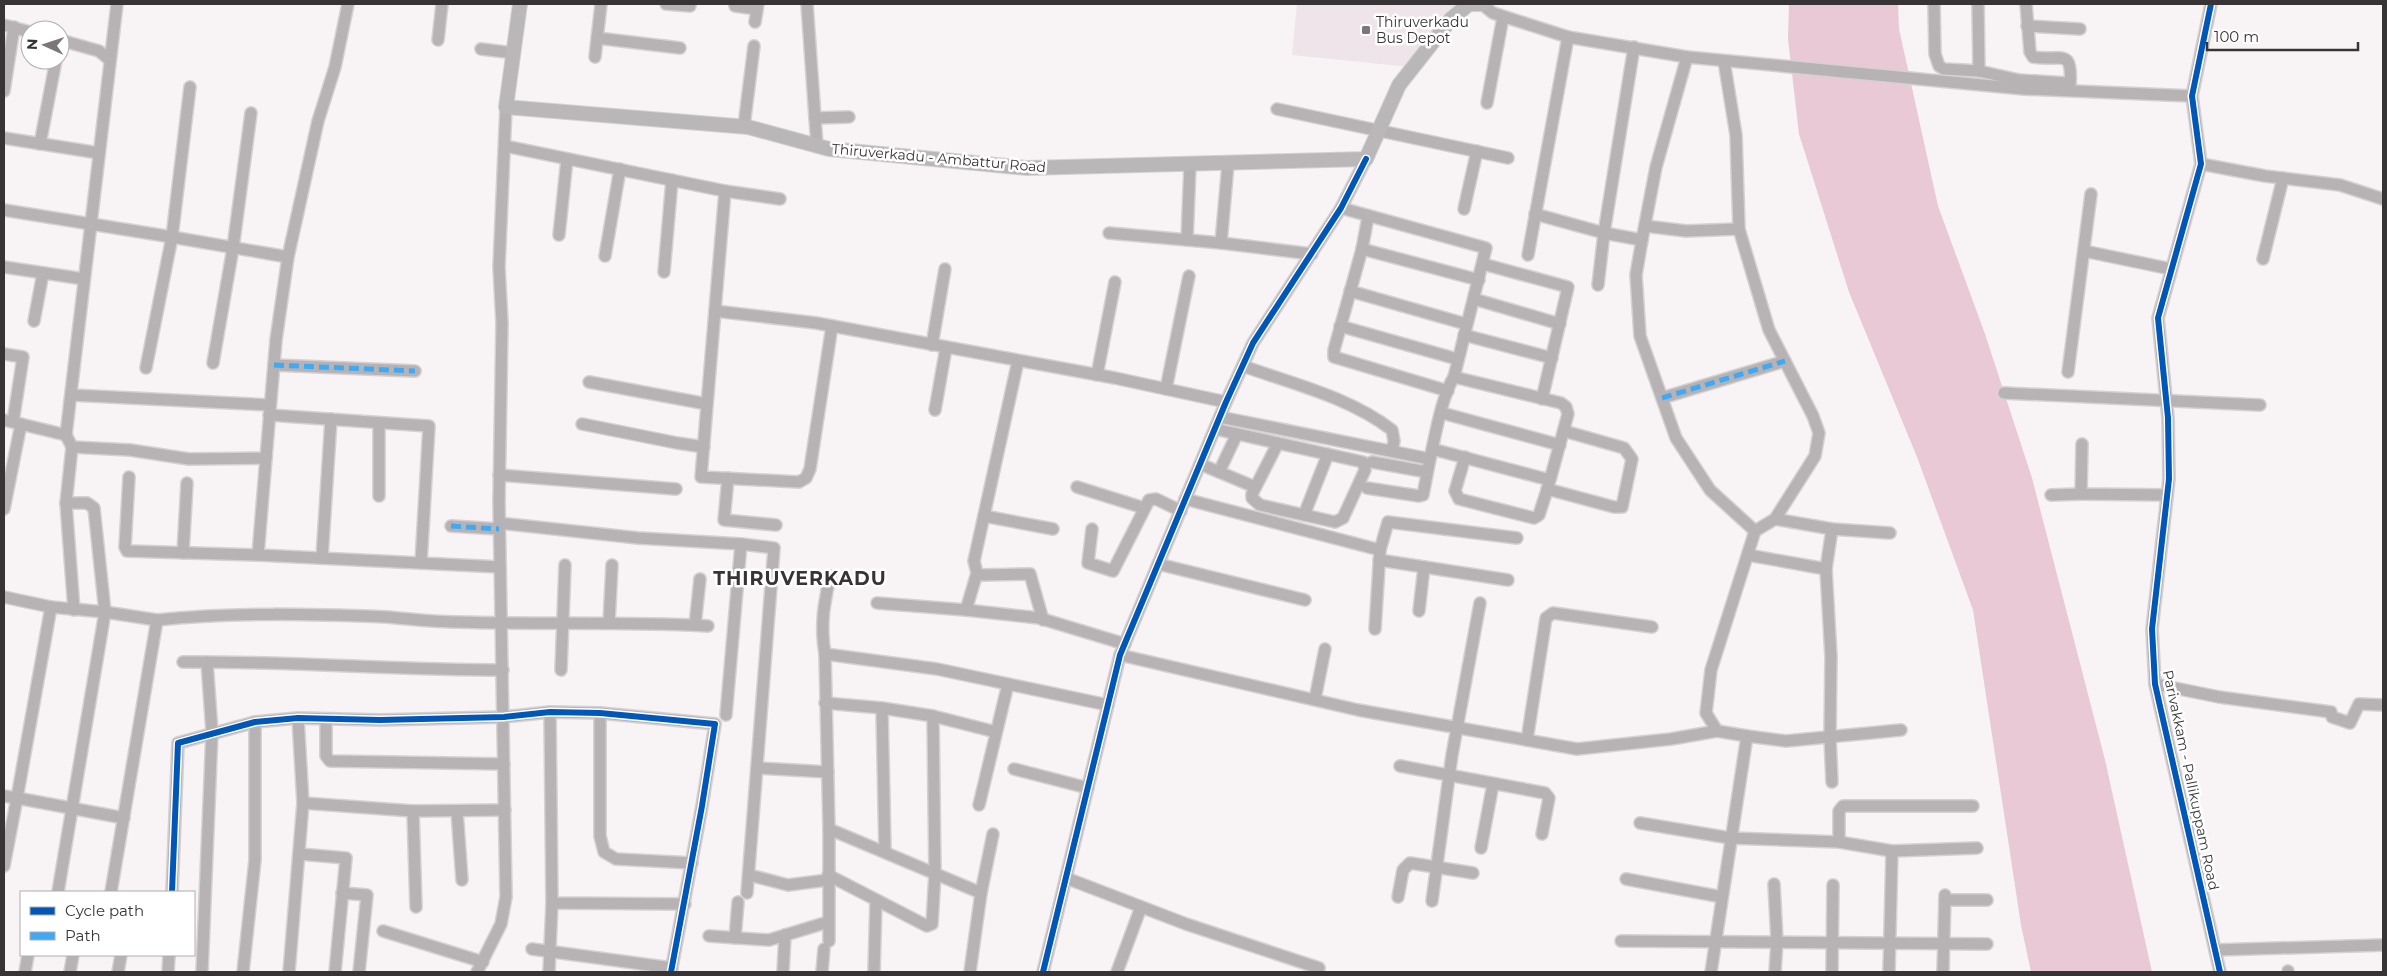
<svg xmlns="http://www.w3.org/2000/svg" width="2387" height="976" viewBox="0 0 2387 976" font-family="Montserrat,sans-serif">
	<rect width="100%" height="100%" fill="#f8f3f5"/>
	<polygon fill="#efe4e9" points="1297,4 1457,4 1410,67 1292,55"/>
	<polygon fill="#e9c9d5" points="1789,4 1898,4 1899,29 1938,206 1985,334 2032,478 2105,760 2152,972 2031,972 2021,925 1973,610 1917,457 1849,292 1799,134 1788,39"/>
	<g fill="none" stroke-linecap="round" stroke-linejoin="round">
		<defs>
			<g id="minor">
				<polyline points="666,4 690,6"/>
				<polyline points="807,4 817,146"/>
				<polyline points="1934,4 1935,54 1939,66 1944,69 1979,71 2019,80 2067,83"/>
				<polyline points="1978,4 1979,71"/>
				<path d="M2026 4 2030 52 2033 57C2061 62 2073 46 2070 86"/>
				<polyline points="2211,4 2192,96 2201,164 2158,318 2168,418 2169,479 2152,629 2155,684 2220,972"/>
				<polyline points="1483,5 1493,13 1568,37 1687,57 2024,89 2192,96"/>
				<polyline points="735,6 757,9"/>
				<polyline points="755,22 758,4"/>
				<polyline points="4,25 30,32"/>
				<polyline points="2027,26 2080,29"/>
				<polyline points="597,38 680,48"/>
				<polyline points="60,40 99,51 110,60"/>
				<polyline points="438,40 442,4"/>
				<polyline points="481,49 514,53"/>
				<polyline points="595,57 601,4"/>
				<polyline points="1687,57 1656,167 1642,240 1636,275 1640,336 1676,438 1710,490 1755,531 1711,670 1706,713 1717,731"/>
				<polyline points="1724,61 1736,135 1739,229 1769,330 1813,416 1819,433 1815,456 1775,519 1755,531"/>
				<polyline points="190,87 172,237 288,257"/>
				<polyline points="4,91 14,27"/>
				<polyline points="1487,103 1503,17"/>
				<polyline points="1277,109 1508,158"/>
				<polyline points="815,118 849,117"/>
				<polyline points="744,126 754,46"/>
				<polyline points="4,138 99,153"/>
				<polyline points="40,144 56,60"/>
				<polyline points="505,146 725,191 701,477 799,482 806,478 810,469 832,326"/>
				<polyline points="2201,164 2265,176 2340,185 2383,199"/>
				<polyline points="725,191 780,199"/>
				<polyline points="1341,208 1486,248 1454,377"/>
				<polyline points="1464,209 1477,151"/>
				<polyline points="4,210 172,237 146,368"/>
				<polyline points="1535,214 1604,233 1634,47"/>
				<polyline points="1368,217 1362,249 1334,350 1334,357 1448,391"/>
				<polyline points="1645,226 1686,231 1739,229"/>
				<polyline points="1109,233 1221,243 1228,164"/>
				<polyline points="559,235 567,159"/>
				<polyline points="1187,240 1190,165"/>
				<polyline points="1221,243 1312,254"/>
				<polyline points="1362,249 1479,280"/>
				<polyline points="2084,251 2171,269"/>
				<polyline points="1528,255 1568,37"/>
				<polyline points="605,256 620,169"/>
				<polyline points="2263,259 2283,178"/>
				<polyline points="1483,264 1568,287 1542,399"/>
				<polyline points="4,267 84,279"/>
				<polyline points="664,272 672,180"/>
				<polyline points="1598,285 1604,233 1642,240"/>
				<polyline points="1350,291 1466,324"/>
				<polyline points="1474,299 1560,324"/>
				<polyline points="715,311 816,323 1115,378 1226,402"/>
				<polyline points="34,321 43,273"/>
				<polyline points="1340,326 1457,359"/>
				<polyline points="1464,335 1552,358"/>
				<polyline points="932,345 945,269"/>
				<polyline points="4,354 23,357 13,422"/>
				<polyline points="1018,361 974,561 977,573 982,575 1030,574 1043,620"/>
				<polyline points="213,363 233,248 251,113"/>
				<polyline points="274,365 415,371"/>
				<path d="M1243 366C1293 384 1349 397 1392 430L1394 441 1392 451"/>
				<polyline points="2068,372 2091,194"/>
				<polyline points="1097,375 1115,282"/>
				<polyline points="589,382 707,404"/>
				<polyline points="1166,389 1189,276"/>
				<polyline points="2004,393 2260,405"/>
				<polyline points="71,395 270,405"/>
				<polyline points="1662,398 1785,361"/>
				<polyline points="935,410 946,348"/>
				<polyline points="1442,413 1560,445"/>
				<polyline points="269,415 429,426 421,563"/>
				<path d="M1220 417 1430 459C1435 437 1442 395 1454 377L1561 403 1566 407 1568 414 1550 480 1432 449"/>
				<polyline points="4,420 66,435 117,4"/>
				<polyline points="582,424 677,443 704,447"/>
				<polyline points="1215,429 1363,462 1365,470 1343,518 1335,522 1260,505 1252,498 1252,494 1278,443"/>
				<polyline points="66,435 72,447 130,450 189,459 266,458 276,340 288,257 318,121 335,67 348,4"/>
				<polyline points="2082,444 2081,494 2167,495"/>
				<polyline points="72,447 66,503 74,610"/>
				<polyline points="1465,457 1455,491 1459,499 1534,518 1539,515 1549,484"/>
				<polyline points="266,458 258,555 500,567"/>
				<polyline points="1372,462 1427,472"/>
				<polyline points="1200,464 1255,487"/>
				<polyline points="1219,472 1237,434"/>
				<polyline points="499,475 676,489"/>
				<polyline points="129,477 125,547 127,551 258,555"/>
				<polyline points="728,478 724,520 776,525"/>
				<polyline points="1077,487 1144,508"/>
				<polyline points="1367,488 1419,496 1423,495 1430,459"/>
				<polyline points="1547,489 1614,507 1622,507 1632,459 1624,448 1564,431"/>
				<polyline points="2051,495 2081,494"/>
				<polyline points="379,496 379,423"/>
				<polyline points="1185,499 1380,550"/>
				<polyline points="4,509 21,424"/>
				<polyline points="1304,515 1328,454"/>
				<polyline points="984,516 1053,529"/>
				<polyline points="1775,519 1832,529 1890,533"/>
				<polyline points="499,523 638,538 741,544 774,548 747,893"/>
				<polyline points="451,526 499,529"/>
				<polyline points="1092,529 1088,563 1113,571 1149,500 1156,499 1181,511"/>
				<polyline points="183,553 187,483"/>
				<polyline points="1748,555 1826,569"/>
				<polyline points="322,558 331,419"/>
				<polyline points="1379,560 1508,580"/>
				<polyline points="1158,564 1305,600"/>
				<polyline points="977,573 966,610 1039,618 1125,644"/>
				<polyline points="4,597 51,607"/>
				<polyline points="877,603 966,610"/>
				<polyline points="1419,611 1424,567"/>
				<path d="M157 620C232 612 311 614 387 617 411 619 434 622 458 622 541 625 625 621 708 626"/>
				<polyline points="609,623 612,565"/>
				<polyline points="695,625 700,579"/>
				<polyline points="1375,629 1380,550 1388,522 1517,538"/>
				<path d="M825 654C820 624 824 605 830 576"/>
				<polyline points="1120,655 1358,710 1577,749 1671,739 1717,731 1747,736 1711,972"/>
				<path d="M183 662C290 661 396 670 503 670"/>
				<polyline points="561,670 565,565"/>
				<polyline points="2155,684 2219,697 2331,712 2332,717 2350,723 2359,704 2383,705"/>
				<polyline points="1315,699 1325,649"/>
				<polyline points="825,703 882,708 933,716 996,732"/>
				<polyline points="882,708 885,851"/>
				<polyline points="550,712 552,903 685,904"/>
				<polyline points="600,713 600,836 604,852 616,859 692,863"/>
				<polyline points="726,715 741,544"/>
				<polyline points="326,719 326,756 330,761 504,764"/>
				<polyline points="1747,736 1786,741 1901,730"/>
				<polyline points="1527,740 1546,618 1553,613 1652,627"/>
				<polyline points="1400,766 1545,793 1549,798 1542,834"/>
				<polyline points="757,768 828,772"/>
				<polyline points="1014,769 1088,788"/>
				<polyline points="1832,782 1830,737 1831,657 1826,569 1832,529"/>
				<polyline points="4,796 17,798 4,866"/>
				<polyline points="303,803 413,811"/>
				<polyline points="979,805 1008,684"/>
				<polyline points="457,811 462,880"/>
				<polyline points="1640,823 1730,838 1839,842 1892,851 1977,848"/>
				<polyline points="829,829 981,893 970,972"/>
				<polyline points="1839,842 1839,811 1843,806 1973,806"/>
				<polyline points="1481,848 1493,784"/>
				<polyline points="299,854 346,858 335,972"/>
				<polyline points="749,875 788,885 828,880"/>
				<polyline points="828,875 927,926 932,924 935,873 933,716"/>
				<polyline points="1066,878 1186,924 1319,968"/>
				<polyline points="1626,879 1722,897"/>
				<polyline points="1774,884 1777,941 1775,972"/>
				<polyline points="58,892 105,612 94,508 87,503 66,503"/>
				<polyline points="111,892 157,620 105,612 51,607 17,798 124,818"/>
				<polyline points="172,892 178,743 255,722 298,718 380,720 504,717 550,712 600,713 715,724 702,806 671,972"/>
				<polyline points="342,893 367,895 359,972"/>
				<polyline points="981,893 993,834"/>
				<polyline points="1398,897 1403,870 1410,863 1473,873"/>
				<polyline points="1945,900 1987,900"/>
				<polyline points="1432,901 1452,755 1480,603"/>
				<polyline points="416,907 413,811 505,810"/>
				<polyline points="383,931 483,962"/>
				<polyline points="709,936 769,940 828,922"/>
				<polyline points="735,938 738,902"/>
				<polyline points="829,941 829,829 825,654 937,669 1108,705"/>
				<polyline points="1621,941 1987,944"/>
				<polyline points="532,949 672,968"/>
				<polyline points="2215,950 2383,945"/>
				<polyline points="2288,971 2288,972"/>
				<polyline points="25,972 28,955"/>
				<polyline points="70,972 73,955"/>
				<polyline points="118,972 121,955"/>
				<polyline points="168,972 169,955"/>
				<polyline points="202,972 212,732 207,662"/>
				<polyline points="243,972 255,860 255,722"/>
				<polyline points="289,972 303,803 298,718"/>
				<polyline points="477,972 501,924 506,897 499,502 502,323 499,267 506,107"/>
				<polyline points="549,972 552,903"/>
				<polyline points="783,972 785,935"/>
				<polyline points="822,972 824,949"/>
				<polyline points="874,972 876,900"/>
				<polyline points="1043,972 1120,655 1226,402 1253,343 1341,208 1366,159"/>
				<polyline points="1117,972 1141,907"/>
				<polyline points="1832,972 1833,885"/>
				<polyline points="1889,972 1892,851"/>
				<polyline points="1943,972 1945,895"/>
			</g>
			<polyline id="major" points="520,4 506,107 748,127 829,149 1027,168 1366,159 1399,85 1451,19 1469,4 1484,4"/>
		</defs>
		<use href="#minor" stroke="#d5d1d2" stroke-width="14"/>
		<use href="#major" stroke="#d5d1d2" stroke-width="16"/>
		<use href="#minor" stroke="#b7b3b4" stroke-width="11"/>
		<use href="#major" stroke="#b9b7b8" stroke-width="14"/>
		<g stroke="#3fa9f5" stroke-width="5" stroke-dasharray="10 5" stroke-linecap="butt">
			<polyline points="274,365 415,371"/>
			<polyline points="1662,398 1785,361"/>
			<polyline points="451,526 499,529"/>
		</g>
		<defs>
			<g id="cycleway">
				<polyline points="2211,4 2192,96 2201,164 2158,318 2168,418 2169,479 2152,629 2155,684 2220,972"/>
				<polyline points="172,892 178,743 255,722 298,718 380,720 504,717 550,712 600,713 715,724 702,806 671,972"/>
				<polyline points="1043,972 1120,655 1226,402 1253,343 1341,208 1366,159"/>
			</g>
		</defs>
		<use href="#cycleway" stroke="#fff" stroke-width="9"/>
		<use href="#cycleway" stroke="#0057b8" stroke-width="6"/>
	</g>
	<rect fill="#7b7778" stroke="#fff" stroke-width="2" x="1361" y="25" width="10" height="10" rx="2.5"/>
	<g text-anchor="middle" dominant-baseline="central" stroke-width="5" stroke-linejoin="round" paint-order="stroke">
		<g font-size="14" fill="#383435" stroke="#fff" text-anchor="start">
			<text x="1376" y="22">Thiruverkadu<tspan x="1376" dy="16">Bus Depot</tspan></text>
		</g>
		<g font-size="14" fill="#383435" stroke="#fff">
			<text transform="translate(939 158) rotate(5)">Thiruverkadu - Ambattur Road</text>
			<text transform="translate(2191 780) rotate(78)">Parivakkam - Pallikuppam Road</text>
		</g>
		<g font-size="19" font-weight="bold" letter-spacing="1" fill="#383435" stroke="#fff">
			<text x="800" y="578">THIRUVERKADU</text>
		</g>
	</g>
	<rect width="2387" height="976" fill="none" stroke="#383435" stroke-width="10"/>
	<rect x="20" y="891" width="175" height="65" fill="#ffffff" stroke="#afaeae"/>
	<rect x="30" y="907" width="25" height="8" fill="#0057b8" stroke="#afaeae"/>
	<text x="65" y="916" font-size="15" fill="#383435">Cycle path</text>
	<rect x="30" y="932" width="25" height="8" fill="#3fa9f5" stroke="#afaeae"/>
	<text x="65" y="941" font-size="15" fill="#383435">Path</text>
	<g transform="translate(45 45) rotate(273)"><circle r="24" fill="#ffffff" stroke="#afaeae"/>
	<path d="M0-4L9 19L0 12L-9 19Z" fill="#7b7778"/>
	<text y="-8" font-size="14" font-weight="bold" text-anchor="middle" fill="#383435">N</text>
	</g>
	<path d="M2207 42v8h151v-8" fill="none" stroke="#383435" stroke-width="2.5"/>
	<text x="2214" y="42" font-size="15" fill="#383435" stroke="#ffffff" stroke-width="4" paint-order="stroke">100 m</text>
</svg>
